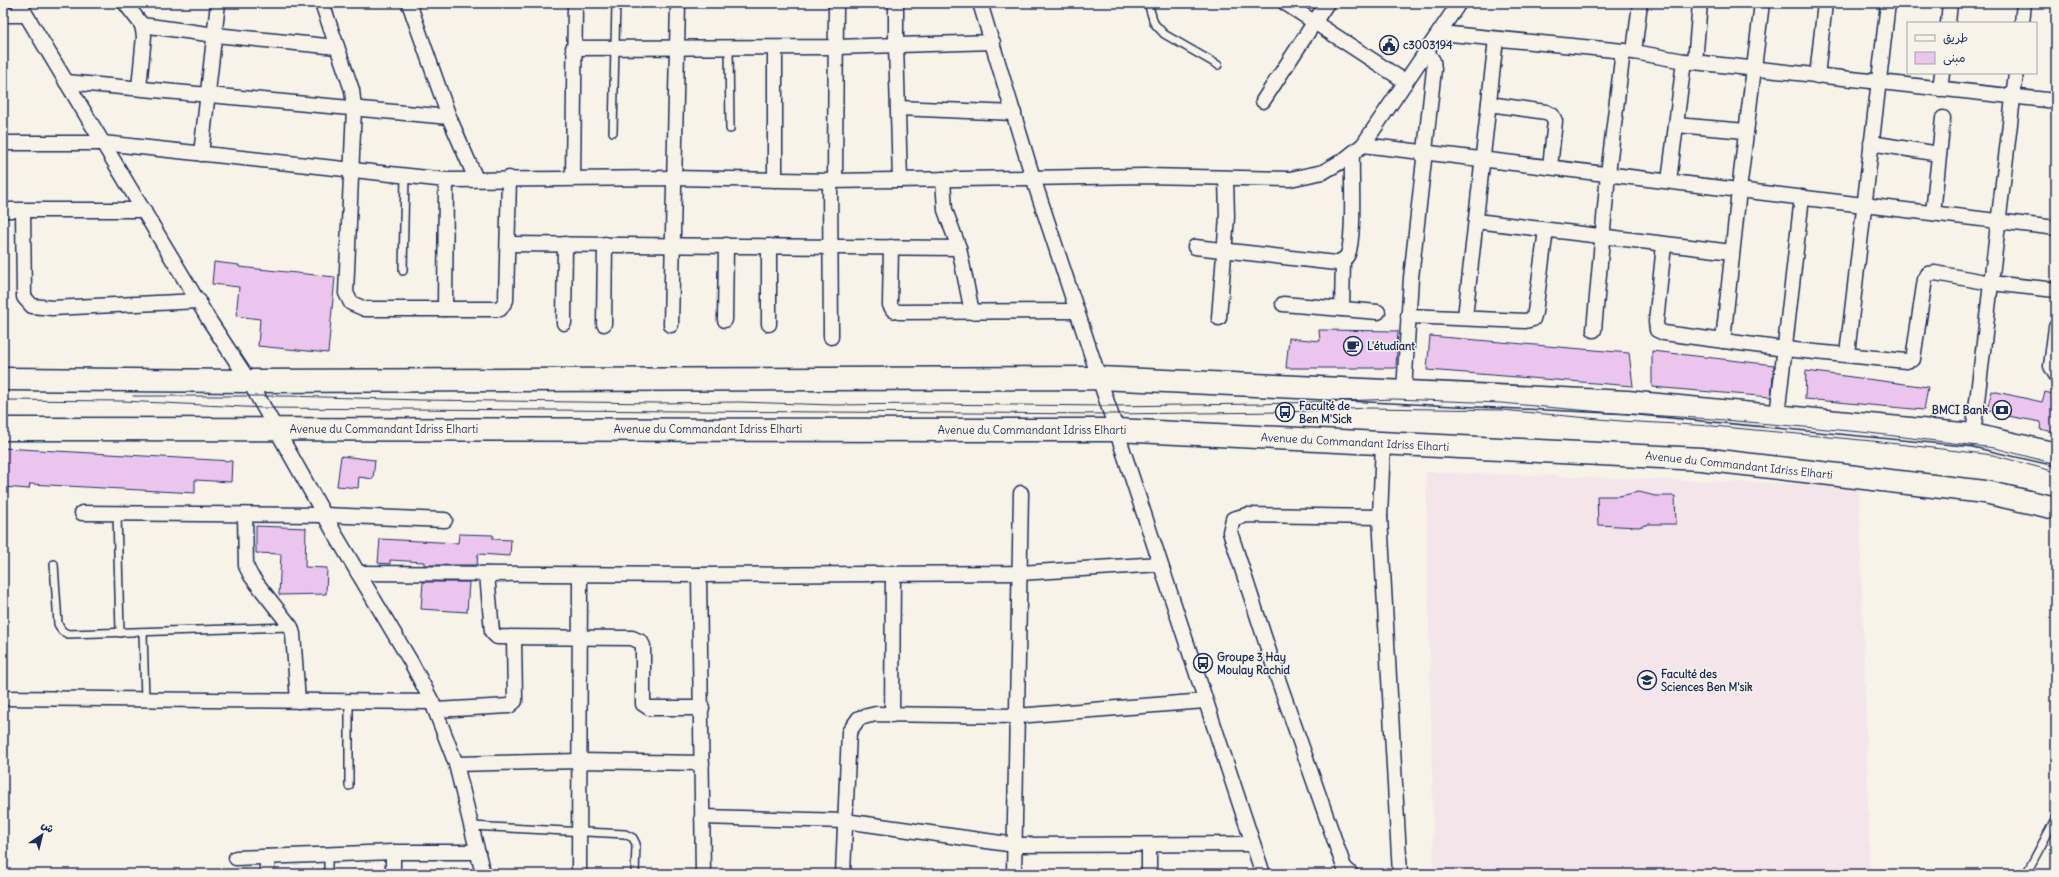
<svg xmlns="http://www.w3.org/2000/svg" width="2059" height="877" viewBox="0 0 2059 877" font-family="Delius,'Playpen Sans Arabic',sans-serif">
	<rect width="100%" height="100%" fill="#f7f3e8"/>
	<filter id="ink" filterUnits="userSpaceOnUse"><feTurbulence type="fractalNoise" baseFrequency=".025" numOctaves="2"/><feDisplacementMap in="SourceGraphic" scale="8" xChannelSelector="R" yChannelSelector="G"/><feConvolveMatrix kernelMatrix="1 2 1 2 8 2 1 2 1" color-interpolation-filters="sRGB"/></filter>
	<g filter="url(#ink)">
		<polygon fill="#f4e5ea" points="1426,472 1859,486 1870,874 1434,874"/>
		<g fill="#ecc5ef" stroke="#1b2f5e">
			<polygon points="214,262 239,265 239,267 335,277 328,353 258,346 260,319 236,316 239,287 212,284"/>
			<polygon points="1319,330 1398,331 1396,368 1286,368 1289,338 1320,341"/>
			<polygon points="1430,336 1629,353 1633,386 1427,370"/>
			<polygon points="1652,351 1774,365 1771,397 1652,387"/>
			<polygon points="1806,371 1928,387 1924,410 1805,399"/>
			<polygon points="1992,391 2042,402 2045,392 2056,395 2056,433 2040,429 2041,422 1997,414 1987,409"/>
			<polygon points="3,448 232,461 231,482 195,480 195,493 30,484 29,489 3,487"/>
			<polygon points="341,456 375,460 373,479 359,477 358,488 337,486"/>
			<polygon points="1639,492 1655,496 1675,496 1676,524 1649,524 1639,527 1598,525 1597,496 1619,496"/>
			<polygon points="256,526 306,528 305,567 327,568 326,594 279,595 281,554 256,553"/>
			<polygon points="459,534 493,535 493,539 511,540 510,556 478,554 477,565 424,565 424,562 390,560 390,564 378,563 380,539 458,543"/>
			<polygon points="423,582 469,582 467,612 421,609"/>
		</g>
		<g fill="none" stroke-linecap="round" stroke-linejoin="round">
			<defs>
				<g id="service">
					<polyline points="1148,3 1154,23 1164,34 1218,65"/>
					<polyline points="729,48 730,129"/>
					<polyline points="613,132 616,3"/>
					<polyline points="403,271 405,176"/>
					<polyline points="117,514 120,633"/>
					<polyline points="54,564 58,624 62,631 68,634 291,627"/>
					<polyline points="143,632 145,700"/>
					<polyline points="349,701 349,786"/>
					<polyline points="471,826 625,834 633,838 636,844 635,874"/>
					<polyline points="328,855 328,874"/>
					<polyline points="2026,874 2056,818"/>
				</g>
				<g id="minor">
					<polyline points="19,3 209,320 249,381 335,534 411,662 432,702 456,764 483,874"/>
					<polyline points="125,3 142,25 144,36 139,88"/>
					<polyline points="322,3 352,90 354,108 346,293 351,303 365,309 500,309 506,300 509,178"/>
					<polyline points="409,3 449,117 476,179"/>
					<polyline points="896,3 896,45 900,180"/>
					<polyline points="980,3 1033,178 1263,874"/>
					<polyline points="1285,3 1406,82"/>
					<polyline points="3,15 26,15"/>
					<polyline points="1948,23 1950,3"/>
					<polyline points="2022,23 2024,3"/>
					<polyline points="142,25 215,35 337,47"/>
					<polyline points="1440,33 1634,52 1684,61 2056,101"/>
					<polyline points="573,48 836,47 993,42"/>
					<polyline points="1634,52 1640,3"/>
					<polyline points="1695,62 1700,3"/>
					<polyline points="1817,76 1825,3"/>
					<polyline points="66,82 449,117"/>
					<polyline points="1940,89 1942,73"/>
					<polyline points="1263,101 1327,3"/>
					<polyline points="1489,104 1546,112 1552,115 1555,121 1550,167"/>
					<polyline points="898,108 1014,113"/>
					<polyline points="1676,125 1746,131"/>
					<polyline points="3,143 103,143 446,180 673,178 830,181 1145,176 1290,179 1323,172 1344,160 1363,145 1459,3"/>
					<polyline points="1871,143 1939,154"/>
					<polyline points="1363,145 2056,228"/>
					<polyline points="201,154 218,3"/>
					<polyline points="573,178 575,3"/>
					<polyline points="943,179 945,210 959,248 972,312"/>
					<polyline points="775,180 775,48"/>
					<polyline points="830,181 831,337"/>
					<polyline points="835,181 836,3"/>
					<polyline points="1669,181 1684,61"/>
					<polyline points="3,210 144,210"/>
					<polyline points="23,211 24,297 32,306 52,308 199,301"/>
					<polyline points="1933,213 1943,118"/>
					<polyline points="1476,221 1732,252"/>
					<polyline points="508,244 959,248"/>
					<polyline points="1664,245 1656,322 1657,330 1664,333 1785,349 1906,361 1913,359 1925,279 1928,274 1935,273 1991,283 2056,290"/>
					<polyline points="891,247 890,305 893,310 899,312 1077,311"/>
					<path d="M1195 247 1336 263C1341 261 1346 259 1348 254 1355 235 1351 177 1352 154"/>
					<polyline points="1283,304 1378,312"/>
					<polyline points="445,309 446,180"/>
					<polyline points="1342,309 1343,260"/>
					<polyline points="1408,316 1525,321 1533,319 1535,312 1546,230"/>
					<polyline points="1465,317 1496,39"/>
					<polyline points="1219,318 1227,217 1226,178"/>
					<polyline points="725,320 726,245"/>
					<polyline points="564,323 565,244"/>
					<polyline points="604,324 605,244"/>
					<polyline points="769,324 769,246"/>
					<polyline points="671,325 678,3"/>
					<polyline points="2056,327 2051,366 2056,375"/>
					<polyline points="1594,330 1608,174 1623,51"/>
					<polyline points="1723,341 1739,190 1762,3"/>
					<polyline points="1847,354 1888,3"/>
					<polyline points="1404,391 1411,278 1434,69 1433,61 1427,52"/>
					<polyline points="1777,416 1802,197"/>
					<polyline points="1973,435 2016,73"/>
					<polyline points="1383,443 1380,517 1400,874"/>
					<polyline points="82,513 324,515 445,520"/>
					<polyline points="245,515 246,566 251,576 291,627 293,634 298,701"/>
					<polyline points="358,573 699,575 1020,573 1160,564"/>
					<polyline points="487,574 492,632 497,637 632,638 641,642 643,646 643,704 649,708 702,708"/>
					<polyline points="699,575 703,874"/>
					<polyline points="3,698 432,702"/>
					<polyline points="435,710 509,706 515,701 515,697 514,639"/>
					<polyline points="892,715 893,573"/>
					<polyline points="456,764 580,761 702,763"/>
					<polyline points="702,817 845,821 1015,845 1253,844"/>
					<polyline points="393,852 393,874"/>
					<polyline points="267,857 267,874"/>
					<polyline points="236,858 393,852 478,852"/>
					<polyline points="579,874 580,575"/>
					<polyline points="843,874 849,732 859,718 876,714 1017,716 1205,701"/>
					<polyline points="1014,874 1021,493"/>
					<polyline points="1149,874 1149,845"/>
					<polyline points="1351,874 1344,867 1278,679 1230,532 1233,519 1247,515 1380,517"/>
				</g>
				<g id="primary">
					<polyline points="3,379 249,381 1099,378 1627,402 1973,435 2056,454"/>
					<polyline points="3,429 1116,430 1701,459 1985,492 2056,508"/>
				</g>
			</defs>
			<use href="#service" stroke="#1b2f5e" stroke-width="10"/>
			<use href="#minor" stroke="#1b2f5e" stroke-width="17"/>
			<use href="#primary" stroke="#1b2f5e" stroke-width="25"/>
			<use href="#service" stroke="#f7f3e8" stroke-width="7"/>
			<use href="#minor" stroke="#f7f3e8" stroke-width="14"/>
			<use href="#primary" stroke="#f7f3e8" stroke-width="22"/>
			<g stroke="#1b2f5e" stroke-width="1">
				<polyline points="133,396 290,396 420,400 658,403 739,402 835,405 923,404 1108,406 1260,404 1394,399 1501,403 1613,413 1713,419 1861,432 1995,448 2056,464"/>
				<polyline points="3,400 123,401 264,408 684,411 1111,414 1285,412 1369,408 1502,410 1621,421 1713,426 1872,441 1993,455 2056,472"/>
			</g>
		</g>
	</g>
	<defs>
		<symbol id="civic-ring" viewBox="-11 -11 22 22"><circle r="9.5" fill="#f7f3e8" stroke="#1b2f5e" stroke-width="1.5"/><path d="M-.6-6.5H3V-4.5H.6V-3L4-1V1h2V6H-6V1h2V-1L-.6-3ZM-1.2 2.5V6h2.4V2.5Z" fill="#1b2f5e"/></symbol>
		<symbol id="cafe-ring" viewBox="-11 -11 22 22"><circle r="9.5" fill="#f7f3e8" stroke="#1b2f5e" stroke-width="1.5"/><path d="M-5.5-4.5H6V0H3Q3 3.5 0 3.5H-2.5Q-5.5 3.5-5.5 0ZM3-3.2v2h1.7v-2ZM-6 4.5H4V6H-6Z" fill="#1b2f5e"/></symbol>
		<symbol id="bank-ring" viewBox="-11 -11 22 22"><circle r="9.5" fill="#f7f3e8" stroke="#1b2f5e" stroke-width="1.5"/><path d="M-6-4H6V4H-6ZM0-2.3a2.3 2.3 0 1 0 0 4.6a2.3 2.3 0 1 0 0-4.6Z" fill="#1b2f5e"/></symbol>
		<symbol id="bus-ring" viewBox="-11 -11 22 22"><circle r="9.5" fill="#f7f3e8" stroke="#1b2f5e" stroke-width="1.5"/><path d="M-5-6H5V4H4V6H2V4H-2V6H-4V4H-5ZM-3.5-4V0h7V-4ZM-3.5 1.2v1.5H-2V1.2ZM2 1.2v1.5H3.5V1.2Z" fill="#1b2f5e"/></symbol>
		<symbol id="university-ring" viewBox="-11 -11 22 22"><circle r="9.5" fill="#f7f3e8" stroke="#1b2f5e" stroke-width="1.5"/><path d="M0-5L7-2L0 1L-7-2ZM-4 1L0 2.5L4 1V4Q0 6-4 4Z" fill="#1b2f5e"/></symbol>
	</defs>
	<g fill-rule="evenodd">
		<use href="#civic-ring" x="1378" y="34" width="22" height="22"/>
		<use href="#cafe-ring" x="1342" y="335" width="22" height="22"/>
		<use href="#bank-ring" x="1991" y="399" width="22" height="22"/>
		<use href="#bus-ring" x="1274" y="401" width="22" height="22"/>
		<use href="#bus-ring" x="1192" y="652" width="22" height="22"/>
		<use href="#university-ring" x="1636" y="669" width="22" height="22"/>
	</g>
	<g text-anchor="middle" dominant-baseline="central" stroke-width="3" stroke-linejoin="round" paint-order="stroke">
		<g font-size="11" font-weight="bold" fill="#1b2f5e" stroke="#f7f3e8" text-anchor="start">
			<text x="1403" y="45">c3003194</text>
			<text x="1367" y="346">L'étudiant</text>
			<text x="1299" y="406">Faculté de<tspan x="1299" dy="13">Ben M'Sick</tspan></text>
			<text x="1988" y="410" text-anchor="end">BMCI Bank</text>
			<text x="1217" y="657">Groupe 3 Hay<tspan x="1217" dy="13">Moulay Rachid</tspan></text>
			<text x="1661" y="674">Faculté des<tspan x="1661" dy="13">Sciences Ben M'sik</tspan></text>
		</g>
		<g font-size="11" fill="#1b2f5e" stroke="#f7f3e8">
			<text x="384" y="429">Avenue du Commandant Idriss Elharti</text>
			<text x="708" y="429">Avenue du Commandant Idriss Elharti</text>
			<text x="1032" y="430">Avenue du Commandant Idriss Elharti</text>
			<text transform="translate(1355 442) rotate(3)">Avenue du Commandant Idriss Elharti</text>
			<text transform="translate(1739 465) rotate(6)">Avenue du Commandant Idriss Elharti</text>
		</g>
	</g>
	<rect width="2059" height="877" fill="none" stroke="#f7f3e8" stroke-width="16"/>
	<rect x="8" y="8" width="2043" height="861" fill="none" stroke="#1b2f5e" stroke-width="1.5" filter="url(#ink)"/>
	<rect x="1907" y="22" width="130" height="52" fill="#f7f3e8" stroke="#9fa5b1"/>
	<rect x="1915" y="35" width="20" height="6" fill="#f7f3e8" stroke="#9fa5b1"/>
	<text x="1943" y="42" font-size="12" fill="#1b2f5e">طريق</text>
	<rect x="1915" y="52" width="20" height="12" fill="#ecc5ef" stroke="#9fa5b1"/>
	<text x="1943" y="62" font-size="12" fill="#1b2f5e">مبنى</text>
	<g transform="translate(42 835) rotate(35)" stroke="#f7f3e8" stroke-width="3" paint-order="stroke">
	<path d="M0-3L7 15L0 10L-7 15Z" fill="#1b2f5e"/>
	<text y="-6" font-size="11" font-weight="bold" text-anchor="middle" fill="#1b2f5e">ش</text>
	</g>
</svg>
